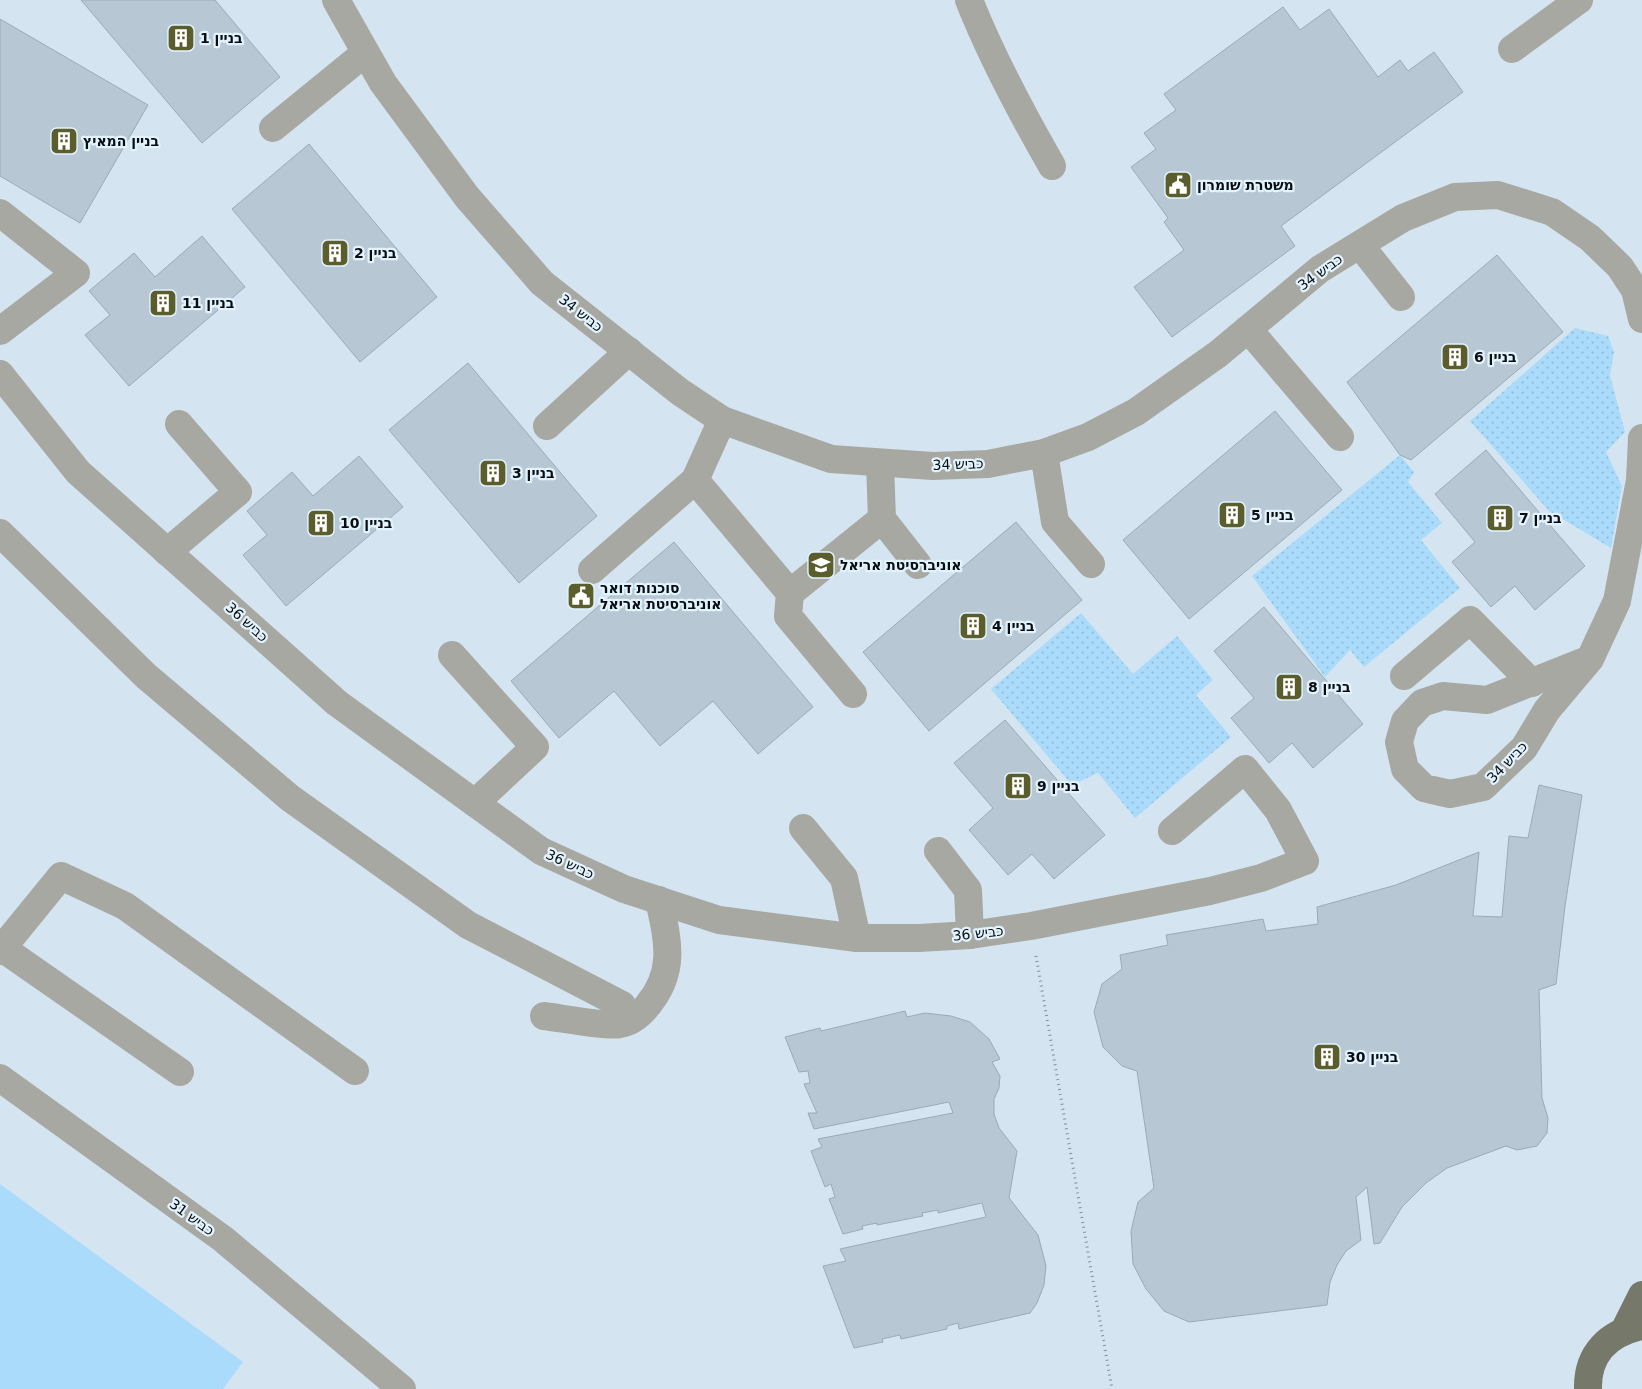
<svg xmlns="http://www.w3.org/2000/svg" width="1642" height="1389" viewBox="0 0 1642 1389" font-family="'DejaVu Sans',Heebo,sans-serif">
	<defs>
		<pattern id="park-dots" width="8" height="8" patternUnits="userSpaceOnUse" patternTransform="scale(1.25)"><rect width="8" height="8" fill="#aadbfb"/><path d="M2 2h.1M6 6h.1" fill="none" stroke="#91bbd6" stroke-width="1.8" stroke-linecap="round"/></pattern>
	</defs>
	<rect width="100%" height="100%" fill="#d4e5f1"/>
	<polygon fill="#aadbfb" points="0,1184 243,1362 223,1389 0,1389"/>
	<g fill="url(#park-dots)">
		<polygon points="1575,328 1608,336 1614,352 1610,375 1625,432 1606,452 1622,486 1611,548 1549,511 1470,421"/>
		<polygon points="1400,455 1414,472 1408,482 1442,523 1421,540 1460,588 1364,667 1350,650 1325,677 1252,576"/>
		<polygon points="1081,613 1133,674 1177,636 1213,680 1196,695 1231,737 1135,818 1098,773 1072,785 991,689"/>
	</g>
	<g fill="#b7c7d3" stroke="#9babb6">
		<polygon points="81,0 215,0 280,77 202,143"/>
		<polygon points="1283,7 1300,30 1329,9 1378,77 1400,60 1408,71 1434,52 1463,92 1281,226 1295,246 1172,337 1134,287 1184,250 1164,222 1168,218 1131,167 1156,149 1144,133 1176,110 1164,94"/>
		<polygon points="0,19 148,105 80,223 0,176"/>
		<polygon points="309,144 437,297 360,362 232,209"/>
		<polygon points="202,236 245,287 129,386 85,335 110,315 89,291 134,253 155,277"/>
		<polygon points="1497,255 1563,332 1411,460 1400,455 1347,382"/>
		<polygon points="468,363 597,516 519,583 389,430"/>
		<polygon points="1275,411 1342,490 1189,619 1123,540"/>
		<polygon points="1486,450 1585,566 1535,610 1515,586 1491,607 1452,562 1475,542 1435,494"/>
		<polygon points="359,456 403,507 286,606 243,555 267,535 247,511 292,472 313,496"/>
		<polygon points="1016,522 1082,600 929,731 863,652"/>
		<polygon points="674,542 813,707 758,754 713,701 660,746 614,691 559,738 511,681"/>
		<polygon points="1264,607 1363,724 1313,768 1292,743 1269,763 1231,718 1254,698 1214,651"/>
		<polygon points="1005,720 1105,835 1054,879 1032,854 1008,875 969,830 993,808 954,763"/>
		<polygon points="1539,785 1582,795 1565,906 1556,984 1539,990 1542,1098 1548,1118 1547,1133 1537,1146 1517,1150 1506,1146 1447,1168 1426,1183 1402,1207 1380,1243 1374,1244 1367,1187 1356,1197 1361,1240 1346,1251 1337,1265 1330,1282 1327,1305 1189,1322 1164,1311 1146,1289 1133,1264 1131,1231 1138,1202 1154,1188 1137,1071 1122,1066 1103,1047 1094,1012 1102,984 1122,969 1120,955 1168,945 1166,935 1263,919 1266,931 1318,924 1317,907 1396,885 1479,852 1473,916 1502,917 1509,836 1528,838"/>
		<polygon points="905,1011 907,1017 925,1013 951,1016 970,1022 989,1039 1000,1059 992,1062 1000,1076 999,1088 994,1099 994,1114 999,1128 1017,1151 1009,1198 1038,1235 1046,1266 1044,1285 1037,1303 1030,1313 959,1329 958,1323 947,1326 947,1329 901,1339 900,1335 882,1339 883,1342 854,1348 823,1266 846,1261 840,1249 986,1217 982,1203 938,1213 938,1210 922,1213 923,1216 877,1225 877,1223 862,1226 863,1229 843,1234 829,1199 835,1197 831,1184 825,1187 811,1151 822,1147 818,1139 953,1113 949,1102 814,1129 808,1113 817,1113 804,1084 810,1083 808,1071 799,1072 785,1037 820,1028 821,1031"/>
	</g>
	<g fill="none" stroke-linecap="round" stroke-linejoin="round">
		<polyline stroke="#838f98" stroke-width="3" stroke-dasharray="1 4" stroke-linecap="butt" points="1036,956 1112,1389"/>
		<g stroke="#a7a8a1" stroke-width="28">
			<polyline points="336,0 383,83 467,197 542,283 680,392 722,420 831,459 933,466 988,464 1044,453 1088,437 1136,412 1218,354 1320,269 1403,218 1455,197 1498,195 1552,212 1590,238 1620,267 1635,290 1642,319"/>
			<path d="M969 0C992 58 1021 112 1052 166"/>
			<polyline points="1512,49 1579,0"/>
			<polyline points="273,128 365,53"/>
			<polyline points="0,213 76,273 0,331"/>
			<polyline points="1360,245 1401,297"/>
			<polyline points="1248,329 1340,437"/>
			<polyline points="0,374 78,472 337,703 541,851 624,889 719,920 857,938 919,938 970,935 1031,926 1210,891 1261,878 1305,861 1278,810 1245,769 1172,831"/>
			<polyline points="547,426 629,351"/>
			<polyline points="1044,453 1055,522 1091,564"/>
			<polyline points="695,480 790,593 788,616 853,694"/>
			<polyline points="882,519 918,565"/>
			<polyline points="0,533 146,676 290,798 468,925 622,1005"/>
			<polyline points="167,552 238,492 179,424"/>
			<polyline points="592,570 695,480 722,420"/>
			<polyline points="790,593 882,519 880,463"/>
			<polyline points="452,655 535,747 475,803"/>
			<polyline points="1590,659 1487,700 1443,696 1422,703 1405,721 1399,742 1405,769 1424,788 1441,792 1450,794 1483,787 1524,748 1547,710 1590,659 1617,601 1640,480 1642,438"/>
			<polyline points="1404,676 1470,620 1532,683"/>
			<polyline points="803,828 844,878 857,938"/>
			<polyline points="938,851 968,890 970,935"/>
			<polyline points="2,948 180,1072"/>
			<polyline points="0,951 61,876 125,906 355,1071"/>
			<path d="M544 1016C561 1018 607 1027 620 1024 632 1022 641 1014 648 1005 676 971 668 941 659 900"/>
			<polyline points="0,1078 223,1239 402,1389"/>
		</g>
		<g stroke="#76786a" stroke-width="28">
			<polyline points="1625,1329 1642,1295"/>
			<path d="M1588 1389C1587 1353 1609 1333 1642 1326"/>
		</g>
	</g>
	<defs>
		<symbol id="building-square" viewBox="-11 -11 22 22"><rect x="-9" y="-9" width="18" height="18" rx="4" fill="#5b5e2c" stroke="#e2f3fe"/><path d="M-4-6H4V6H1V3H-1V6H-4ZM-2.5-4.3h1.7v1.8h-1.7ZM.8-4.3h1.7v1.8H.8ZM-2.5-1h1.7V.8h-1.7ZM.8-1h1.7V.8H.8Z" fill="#fff"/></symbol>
		<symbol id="civic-square" viewBox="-11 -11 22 22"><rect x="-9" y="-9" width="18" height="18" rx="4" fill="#5b5e2c" stroke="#e2f3fe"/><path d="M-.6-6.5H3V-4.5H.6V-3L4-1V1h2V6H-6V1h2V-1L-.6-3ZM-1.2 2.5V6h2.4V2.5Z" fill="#fff"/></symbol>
		<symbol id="university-square" viewBox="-11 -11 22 22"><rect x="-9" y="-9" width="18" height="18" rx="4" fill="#5b5e2c" stroke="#e2f3fe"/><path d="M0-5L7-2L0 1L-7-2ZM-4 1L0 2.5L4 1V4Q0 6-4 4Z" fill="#fff"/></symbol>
	</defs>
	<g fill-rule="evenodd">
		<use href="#building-square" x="165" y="22" width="32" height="32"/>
		<use href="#building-square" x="48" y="125" width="32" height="32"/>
		<use href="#civic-square" x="1162" y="169" width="32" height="32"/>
		<use href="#building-square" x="319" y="237" width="32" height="32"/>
		<use href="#building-square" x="147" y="287" width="32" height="32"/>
		<use href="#building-square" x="1439" y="341" width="32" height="32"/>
		<use href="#building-square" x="477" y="457" width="32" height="32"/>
		<use href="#building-square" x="1216" y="499" width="32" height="32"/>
		<use href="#building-square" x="1484" y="502" width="32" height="32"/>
		<use href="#building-square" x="305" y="507" width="32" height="32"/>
		<use href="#university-square" x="805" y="549" width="32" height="32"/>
		<use href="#civic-square" x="565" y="580" width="32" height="32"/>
		<use href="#building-square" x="957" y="610" width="32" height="32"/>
		<use href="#building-square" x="1273" y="671" width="32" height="32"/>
		<use href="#building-square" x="1002" y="770" width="32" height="32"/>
		<use href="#building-square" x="1311" y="1041" width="32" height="32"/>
	</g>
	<g text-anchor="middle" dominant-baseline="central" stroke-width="4.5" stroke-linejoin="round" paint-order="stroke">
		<g font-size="14" font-weight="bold" fill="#080d11" stroke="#e2f3fe" text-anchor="start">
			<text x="200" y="38">בניין 1</text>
			<text x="83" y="141">בניין המאיץ</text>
			<text x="1197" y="185">משטרת שומרון</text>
			<text x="354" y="253">בניין 2</text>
			<text x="182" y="303">בניין 11</text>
			<text x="1474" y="357">בניין 6</text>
			<text x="512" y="473">בניין 3</text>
			<text x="1251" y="515">בניין 5</text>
			<text x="1519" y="518">בניין 7</text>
			<text x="340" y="523">בניין 10</text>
			<text x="840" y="565">אוניברסיטת אריאל</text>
			<text x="600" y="588">סוכנות דואר<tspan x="600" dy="16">אוניברסיטת אריאל</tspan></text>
			<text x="992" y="626">בניין 4</text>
			<text x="1308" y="687">בניין 8</text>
			<text x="1037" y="786">בניין 9</text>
			<text x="1346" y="1057">בניין 30</text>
		</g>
		<g font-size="14" fill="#080d11" stroke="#e2f3fe">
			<text transform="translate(1320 272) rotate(-36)">כביש 34</text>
			<text transform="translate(581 313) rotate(38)">כביש 34</text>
			<text transform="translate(958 464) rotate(-2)">כביש 34</text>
			<text transform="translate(247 622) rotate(42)">כביש 36</text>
			<text transform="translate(1507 762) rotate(-46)">כביש 34</text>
			<text transform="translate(570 864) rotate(25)">כביש 36</text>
			<text transform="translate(978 933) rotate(-6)">כביש 36</text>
			<text transform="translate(192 1217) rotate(36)">כביש 31</text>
		</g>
	</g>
</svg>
